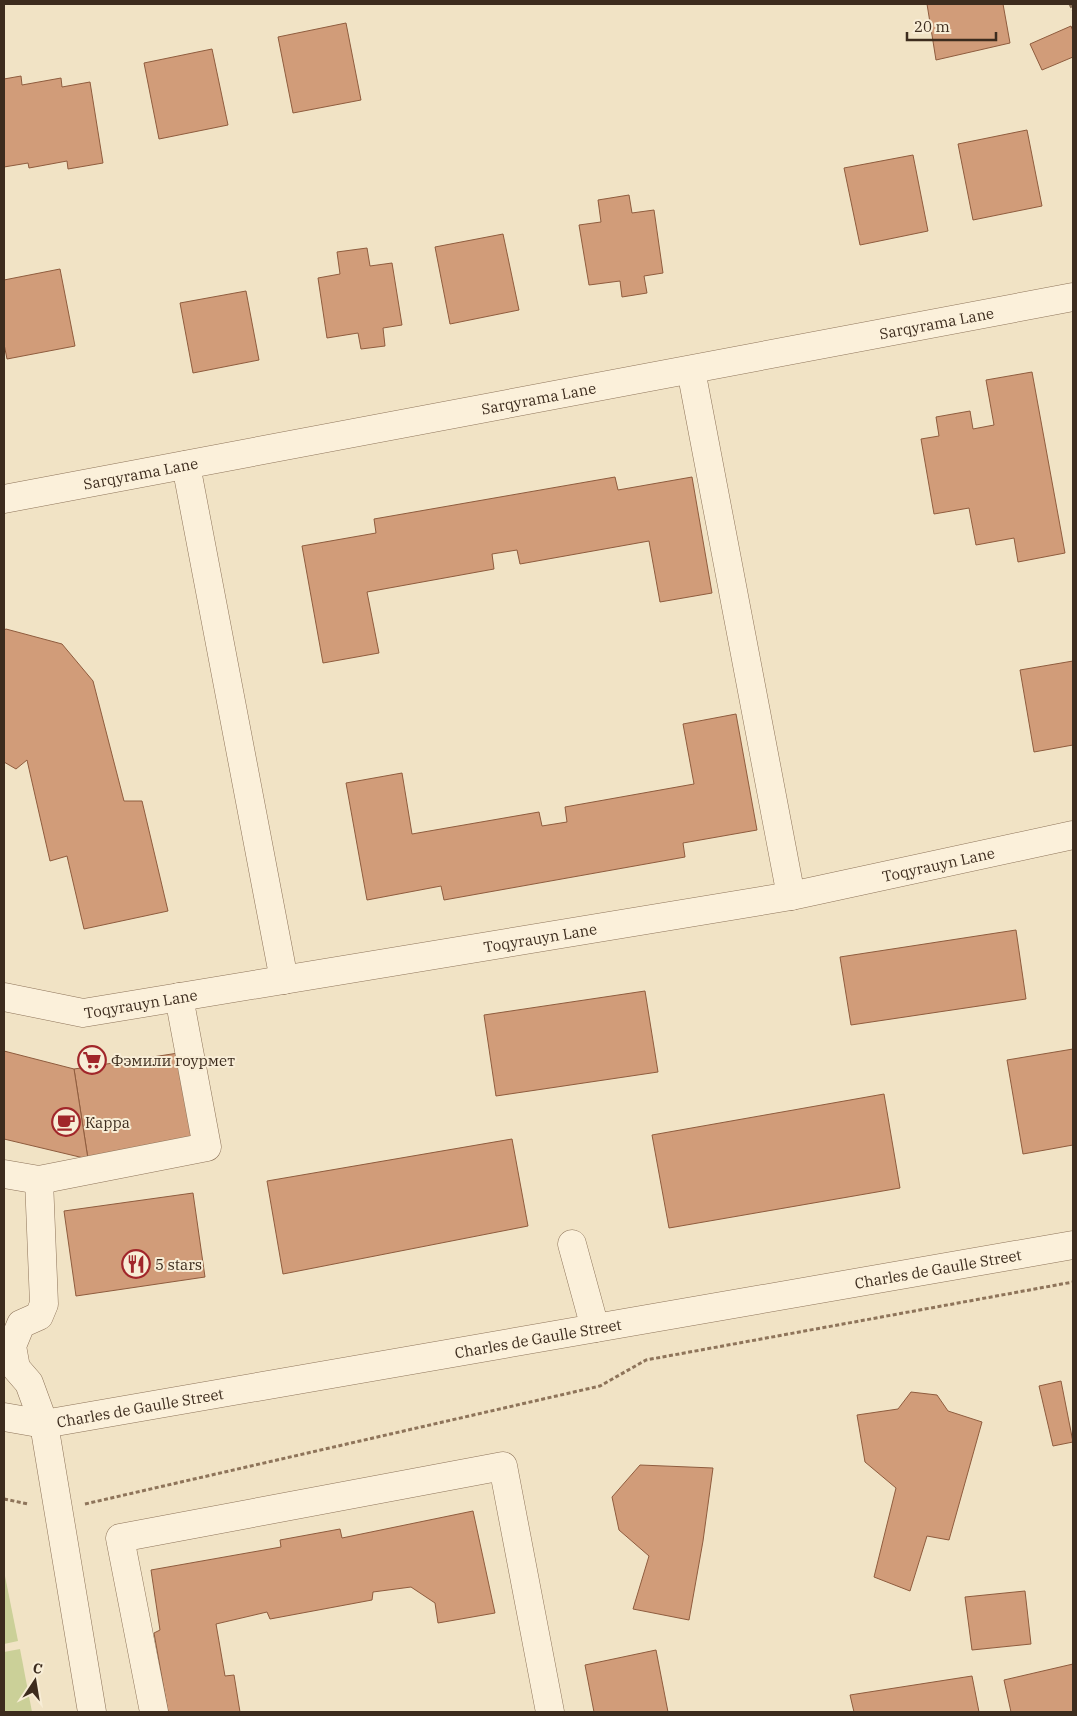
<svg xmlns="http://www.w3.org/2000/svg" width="1077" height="1716" viewBox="0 0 1077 1716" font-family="'IBM Plex Serif',serif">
	<rect width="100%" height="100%" fill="#f1e3c5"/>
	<g fill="#cbd098">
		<polygon points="4,1571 18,1641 4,1644"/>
		<polygon points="20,1649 32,1712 4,1712 4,1652"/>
	</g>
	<g fill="#d19c79" stroke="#8f5c3e">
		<polygon points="927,4 1003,4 1010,43 936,60"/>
		<polygon points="346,23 361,100 293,113 278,37"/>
		<polygon points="1071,26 1073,31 1073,57 1042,70 1030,44"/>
		<polygon points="212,49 228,125 159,139 144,63"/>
		<polygon points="21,76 22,85 61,78 62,87 90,82 103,163 68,169 67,161 29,168 28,163 4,167 4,79"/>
		<polygon points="1027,130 1042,206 973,220 958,144"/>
		<polygon points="913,155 928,231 860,245 844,168"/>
		<polygon points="629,195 632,213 654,210 663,273 644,276 647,293 622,297 620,281 589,285 579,225 601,222 598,200"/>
		<polygon points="503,234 519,310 450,324 435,247"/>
		<polygon points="367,248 370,266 392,263 402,325 383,328 385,346 361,349 358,333 327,338 318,278 340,274 337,252"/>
		<polygon points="60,269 75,346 7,359 4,344 4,280"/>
		<polygon points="246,291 259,360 193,373 180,303"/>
		<polygon points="1032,372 1065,553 1018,562 1014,538 976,545 969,508 934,514 921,439 939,436 936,417 970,411 973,429 994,425 986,380"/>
		<polygon points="615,477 618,490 692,477 712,593 660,602 649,541 520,564 517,550 492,554 494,569 367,592 379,653 323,663 302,546 376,533 374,519"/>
		<polygon points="6,629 62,644 93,681 124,801 142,801 168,911 84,929 67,856 50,861 27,760 16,769 4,762 4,630"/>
		<polygon points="1073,661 1073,745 1034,752 1020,670"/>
		<polygon points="736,714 757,830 683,843 685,857 444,900 441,886 367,900 346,783 402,773 412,834 539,812 542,826 567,822 565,807 694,784 683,724"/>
		<polygon points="1016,930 1026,999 851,1025 840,957"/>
		<polygon points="645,991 658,1072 496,1096 484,1015"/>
		<polygon points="1073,1049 1073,1145 1023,1154 1007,1060"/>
		<polygon points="198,1050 212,1141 88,1159 74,1069"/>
		<polygon points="4,1051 74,1069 88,1159 4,1139"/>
		<polygon points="884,1094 900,1188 669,1228 652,1135"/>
		<polygon points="512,1139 528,1226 283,1274 267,1181"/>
		<polygon points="193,1193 205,1277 76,1296 64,1211"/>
		<polygon points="1061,1381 1073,1442 1053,1446 1039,1386"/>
		<polygon points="911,1392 937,1395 948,1411 982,1422 949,1540 927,1536 910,1591 874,1577 896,1488 865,1462 857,1415 898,1409"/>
		<polygon points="640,1465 713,1468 703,1541 689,1620 633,1609 649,1556 619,1530 612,1497"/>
		<polygon points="473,1511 495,1613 438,1623 435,1603 411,1587 373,1592 372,1600 270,1619 267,1612 216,1624 225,1676 234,1675 240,1712 168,1712 154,1633 160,1630 151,1570 281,1547 280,1540 340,1529 342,1538"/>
		<polygon points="1025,1591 1031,1644 972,1650 965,1597"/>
		<polygon points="656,1650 668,1712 594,1712 585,1665"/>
		<polygon points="1073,1664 1073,1712 1011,1712 1004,1680"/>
		<polygon points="972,1676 979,1712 854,1712 850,1695"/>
	</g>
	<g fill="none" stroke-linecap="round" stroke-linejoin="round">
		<defs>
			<g id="minor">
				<polyline points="691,370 791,896"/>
				<polyline points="186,465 284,980"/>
				<path id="s1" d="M4 499 1073 297"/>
				<path id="s2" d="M4 997 83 1013 791 896 1073 835"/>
				<polyline points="4,1174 39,1180 207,1147 179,997"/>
				<polyline points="39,1180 44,1304 39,1316 21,1324 12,1346 16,1368 29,1383 44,1424 92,1712"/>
				<polyline points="572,1244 595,1328"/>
				<path id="s3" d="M4 1417 44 1424 1073 1245"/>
				<polyline points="154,1712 120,1538 503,1466 550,1712"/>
			</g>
		</defs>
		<use href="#minor" stroke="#8e745a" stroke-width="29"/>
		<g stroke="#8e745a" stroke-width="3" stroke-dasharray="4 2.5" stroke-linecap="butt">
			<polyline points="1070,4 1073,10"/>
			<polyline points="4,1499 28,1504"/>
			<polyline points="85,1504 600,1386 646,1360 1073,1282"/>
		</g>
		<use href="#minor" stroke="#fbf0da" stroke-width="28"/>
	</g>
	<defs>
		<symbol id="supermarket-ring" viewBox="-11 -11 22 22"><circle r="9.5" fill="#f8edd6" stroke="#a1262a" stroke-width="1.5"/><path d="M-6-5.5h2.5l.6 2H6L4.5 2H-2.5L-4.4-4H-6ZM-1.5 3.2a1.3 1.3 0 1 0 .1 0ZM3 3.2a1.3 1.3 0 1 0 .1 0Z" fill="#a1262a"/></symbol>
		<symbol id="cafe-ring" viewBox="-11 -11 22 22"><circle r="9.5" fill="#f8edd6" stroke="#a1262a" stroke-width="1.5"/><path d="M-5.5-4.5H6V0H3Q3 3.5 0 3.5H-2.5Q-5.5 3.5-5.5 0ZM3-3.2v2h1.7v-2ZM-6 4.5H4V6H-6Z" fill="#a1262a"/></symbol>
		<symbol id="restaurant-ring" viewBox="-11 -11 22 22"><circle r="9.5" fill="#f8edd6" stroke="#a1262a" stroke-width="1.5"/><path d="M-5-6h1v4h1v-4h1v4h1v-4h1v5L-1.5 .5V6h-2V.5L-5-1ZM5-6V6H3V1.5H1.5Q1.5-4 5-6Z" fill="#a1262a"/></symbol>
	</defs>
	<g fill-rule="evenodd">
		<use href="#supermarket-ring" x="76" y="1044" width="32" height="32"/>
		<use href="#cafe-ring" x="50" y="1106" width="32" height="32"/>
		<use href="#restaurant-ring" x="120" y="1248" width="32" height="32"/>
	</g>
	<g text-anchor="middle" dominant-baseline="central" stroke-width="4" stroke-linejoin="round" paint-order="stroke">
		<g font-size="15" fill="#3d2c1e" stroke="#f8edd6">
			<text stroke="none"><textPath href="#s1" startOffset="949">Sarqyrama Lane</textPath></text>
			<text stroke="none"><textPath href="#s1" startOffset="544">Sarqyrama Lane</textPath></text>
			<text stroke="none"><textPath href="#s1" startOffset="139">Sarqyrama Lane</textPath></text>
			<text stroke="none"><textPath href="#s2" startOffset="949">Toqyrauyn Lane</textPath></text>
			<text stroke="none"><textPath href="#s2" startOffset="544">Toqyrauyn Lane</textPath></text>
			<text stroke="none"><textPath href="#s2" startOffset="139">Toqyrauyn Lane</textPath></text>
			<text stroke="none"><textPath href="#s3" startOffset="948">Charles de Gaulle Street</textPath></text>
			<text stroke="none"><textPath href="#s3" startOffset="542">Charles de Gaulle Street</textPath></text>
			<text stroke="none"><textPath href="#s3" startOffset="138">Charles de Gaulle Street</textPath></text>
		</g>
		<g font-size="15" fill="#3d2c1e" stroke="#f8edd6" text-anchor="start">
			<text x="111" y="1060">Фэмили гоурмет</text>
			<text x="85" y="1122">Карра</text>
			<text x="155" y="1264">5 stars</text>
		</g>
	</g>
	<rect width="1077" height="1716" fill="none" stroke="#3d2c1e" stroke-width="10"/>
	<g transform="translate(35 1681) rotate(12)" stroke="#f8edd6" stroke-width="4" paint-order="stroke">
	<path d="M0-4L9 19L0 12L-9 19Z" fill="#3d2c1e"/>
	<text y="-8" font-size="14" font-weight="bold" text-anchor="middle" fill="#3d2c1e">С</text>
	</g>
	<path d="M907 32v8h89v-8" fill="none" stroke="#3d2c1e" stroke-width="2.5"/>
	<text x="914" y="32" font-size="15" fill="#3d2c1e" stroke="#f8edd6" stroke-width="4" paint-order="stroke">20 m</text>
</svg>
